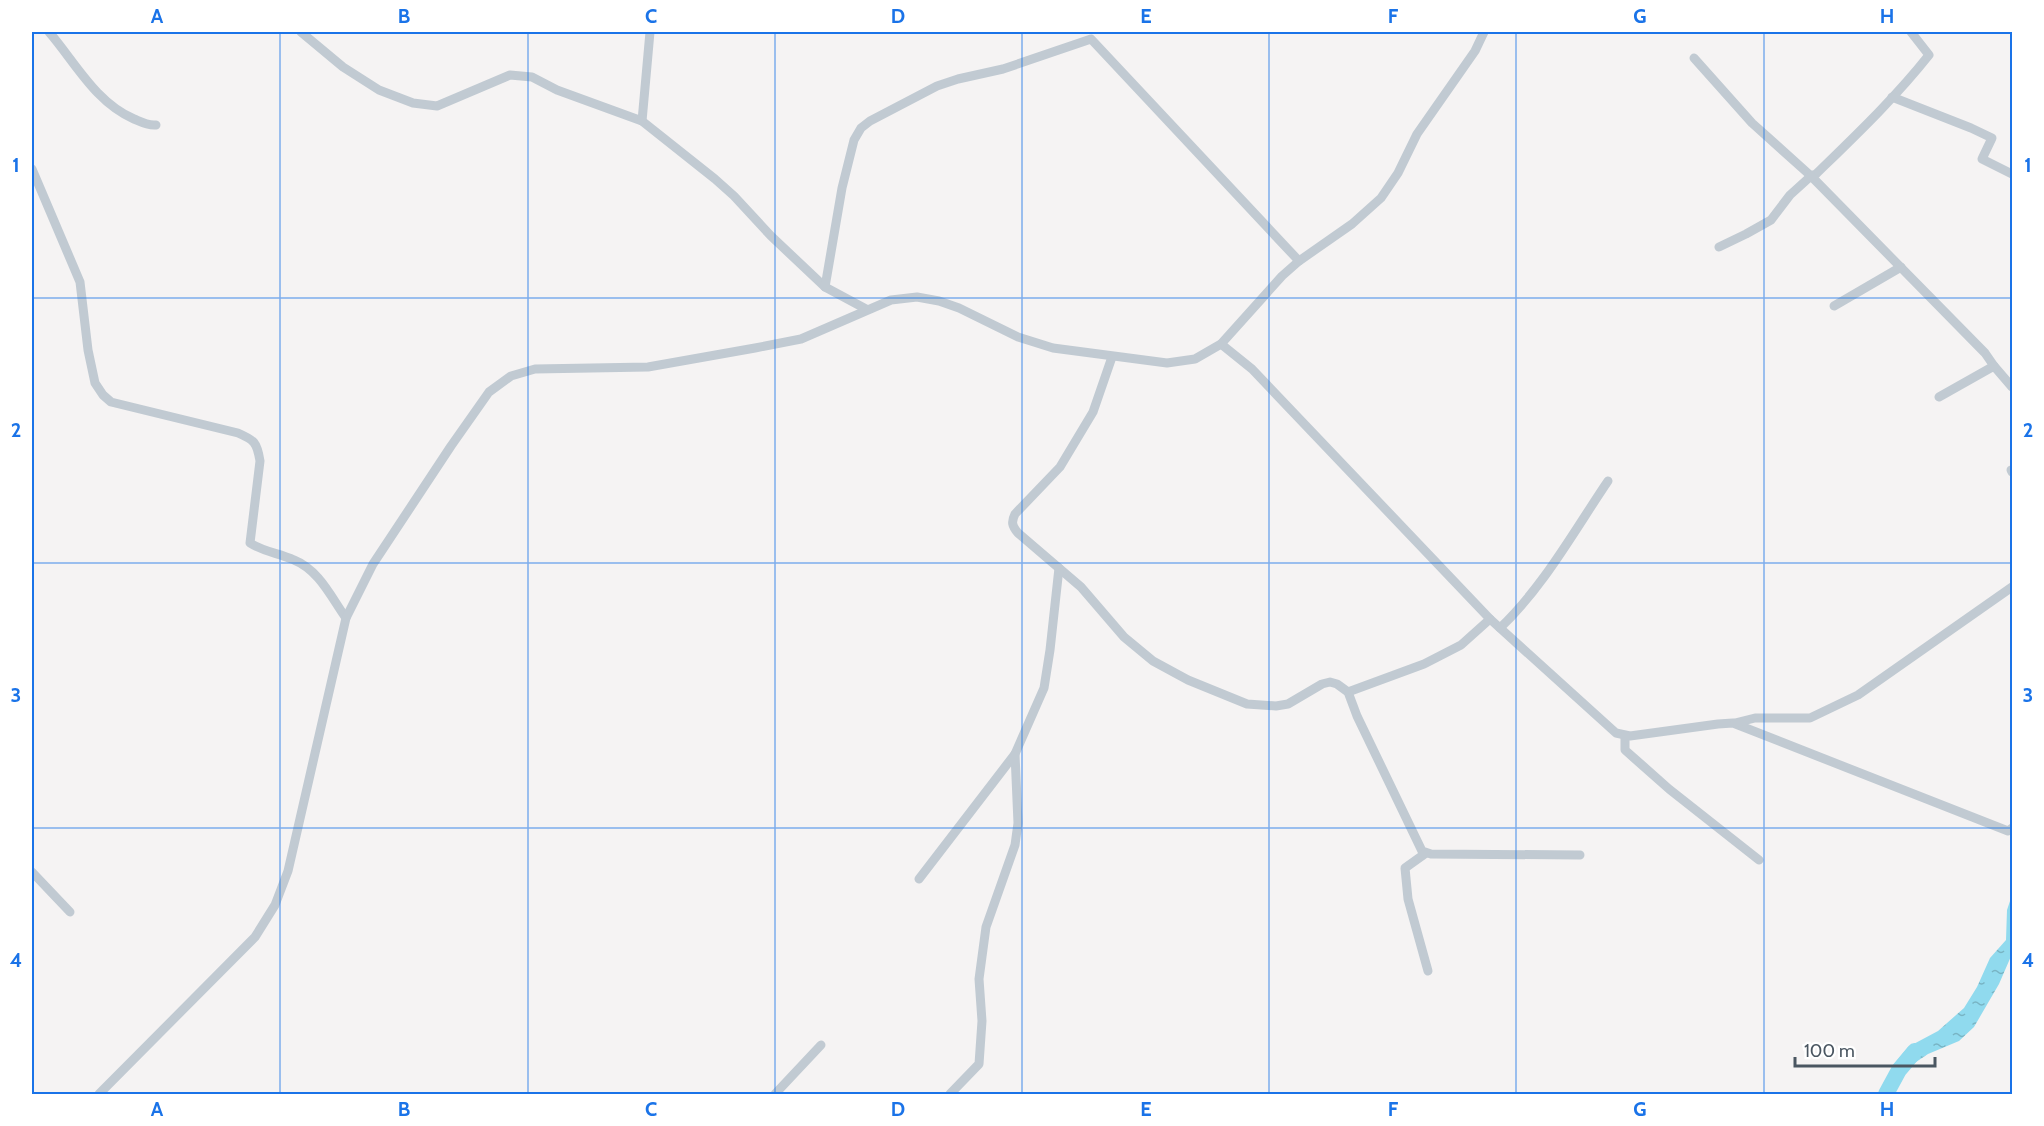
<svg xmlns="http://www.w3.org/2000/svg" width="2044" height="1126" viewBox="0 0 2044 1126" font-family="Cabin,sans-serif">
	<defs>
		<pattern id="water-ripples" width="26" height="14" patternUnits="userSpaceOnUse" patternTransform="scale(1.5)"><rect width="26" height="14" fill="#90daee"/><path d="M2 4q2-2 4 0t4 0M15 11q2-2 4 0t4 0" fill="none" stroke="#78b4c4"/></pattern>
	</defs>
	<rect width="100%" height="100%" fill="#f5f3f3"/>
	<polygon fill="url(#water-ripples)" points="2012,895 2012,954 1999,984 1974,1027 1959,1041 1928,1054 1904,1070 1895,1063 1908,1047 1938,1031 1964,1008 1977,987 1990,958 2006,940 2007,910"/>
	<g fill="none" stroke-linecap="round" stroke-linejoin="round">
		<polyline stroke="#90daee" stroke-width="16" points="1886,1094 1899,1070 1915,1051"/>
		<g stroke="#c1cad2" stroke-width="9">
			<path d="M49 32C75 62 95 102 134 119 141 122 148 126 156 125"/>
			<polyline points="301,32 343,67 379,90 413,103 437,106 510,75 532,77 557,90 642,121 715,179 734,196 771,236 825,287 866,309"/>
			<path d="M1694 58 1752 123 1811 176 1816 174C1855 136 1895 98 1929 55L1911 32"/>
			<polyline points="1892,97 1971,128 1992,138 1982,159 2012,174"/>
			<polyline points="642,121 650,32"/>
			<path d="M32 169 80 282 88 350 95 383 103 395 111 402 238 433C254 440 257 442 260 461L250 543C264 552 279 553 294 560 319 570 331 597 346 618"/>
			<polyline points="1719,247 1746,234 1771,220 1790,195 1811,176 1985,353 1994,366 1939,397"/>
			<polyline points="825,287 842,188 854,140 861,128 870,121 937,86 958,79 1003,69 1091,39 1299,261"/>
			<polyline points="1834,306 1901,267"/>
			<polyline points="1221,344 1252,369 1490,619 1616,733 1630,736 1718,724 1733,723 2008,831 2012,828"/>
			<path d="M1112 357 1093 412 1060 467 1015 514C1011 522 1012 526 1018 533L1081 587 1124 637 1153 661 1188 680 1247 704 1276 706 1288 704 1322 684 1330 682 1337 684 1348 692 1357 716 1422 851 1431 854 1580 855"/>
			<polyline points="1994,366 2012,387"/>
			<polyline points="2011,470 2012,472"/>
			<path d="M1500 628C1544 586 1574 531 1608 481"/>
			<polyline points="1348,692 1424,664 1461,645 1490,619"/>
			<polyline points="1735,723 1755,718 1810,718 1858,695 2012,587"/>
			<polyline points="1625,736 1625,750 1669,789 1759,860"/>
			<polyline points="1426,853 1405,868 1408,899 1428,971"/>
			<polyline points="32,872 70,912"/>
			<polyline points="919,879 1015,754"/>
			<polyline points="99,1094 255,937 275,905 288,871 346,618 373,564 451,446 489,392 511,376 535,369 648,367 755,348 801,339 891,300 917,297 939,301 959,308 1018,337 1053,348 1167,363 1195,359 1221,344 1282,276 1299,261 1352,224 1381,198 1398,173 1417,134 1475,51 1484,32"/>
			<polyline points="775,1094 821,1045"/>
			<polyline points="950,1094 979,1064 982,1021 979,979 986,927 1015,845 1018,823 1015,754 1044,688 1050,650 1059,568"/>
		</g>
	</g>
	<path fill="none" stroke="#1a73e8" stroke-width="1.5" stroke-opacity="0.55" d="M280 32V1094M528 32V1094M775 32V1094M1022 32V1094M1269 32V1094M1516 32V1094M1764 32V1094M32 298H2012M32 563H2012M32 828H2012"/>
	<rect width="2044" height="1126" fill="none" stroke="#ffffff" stroke-width="66"/>
	<path d="M1795 1057v9h140v-9" fill="none" stroke="#4a5661" stroke-width="3"/>
	<text x="1804" y="1057" font-size="18" fill="#4a5661" stroke="#ffffff" stroke-width="4.5" paint-order="stroke">100 m</text>
	<rect x="33" y="33" width="1978" height="1060" fill="none" stroke="#1a73e8" stroke-width="2"/>
	<g font-size="20" text-anchor="middle" font-weight="bold" fill="#1a73e8">
		<text x="157" y="23">A</text>
		<text x="404" y="23">B</text>
		<text x="651" y="23">C</text>
		<text x="898" y="23">D</text>
		<text x="1146" y="23">E</text>
		<text x="1393" y="23">F</text>
		<text x="1640" y="23">G</text>
		<text x="1887" y="23">H</text>
		<text x="16" y="172">1</text>
		<text x="2028" y="172">1</text>
		<text x="16" y="437">2</text>
		<text x="2028" y="437">2</text>
		<text x="16" y="702">3</text>
		<text x="2028" y="702">3</text>
		<text x="16" y="967">4</text>
		<text x="2028" y="967">4</text>
		<text x="157" y="1116">A</text>
		<text x="404" y="1116">B</text>
		<text x="651" y="1116">C</text>
		<text x="898" y="1116">D</text>
		<text x="1146" y="1116">E</text>
		<text x="1393" y="1116">F</text>
		<text x="1640" y="1116">G</text>
		<text x="1887" y="1116">H</text>
	</g>
</svg>
